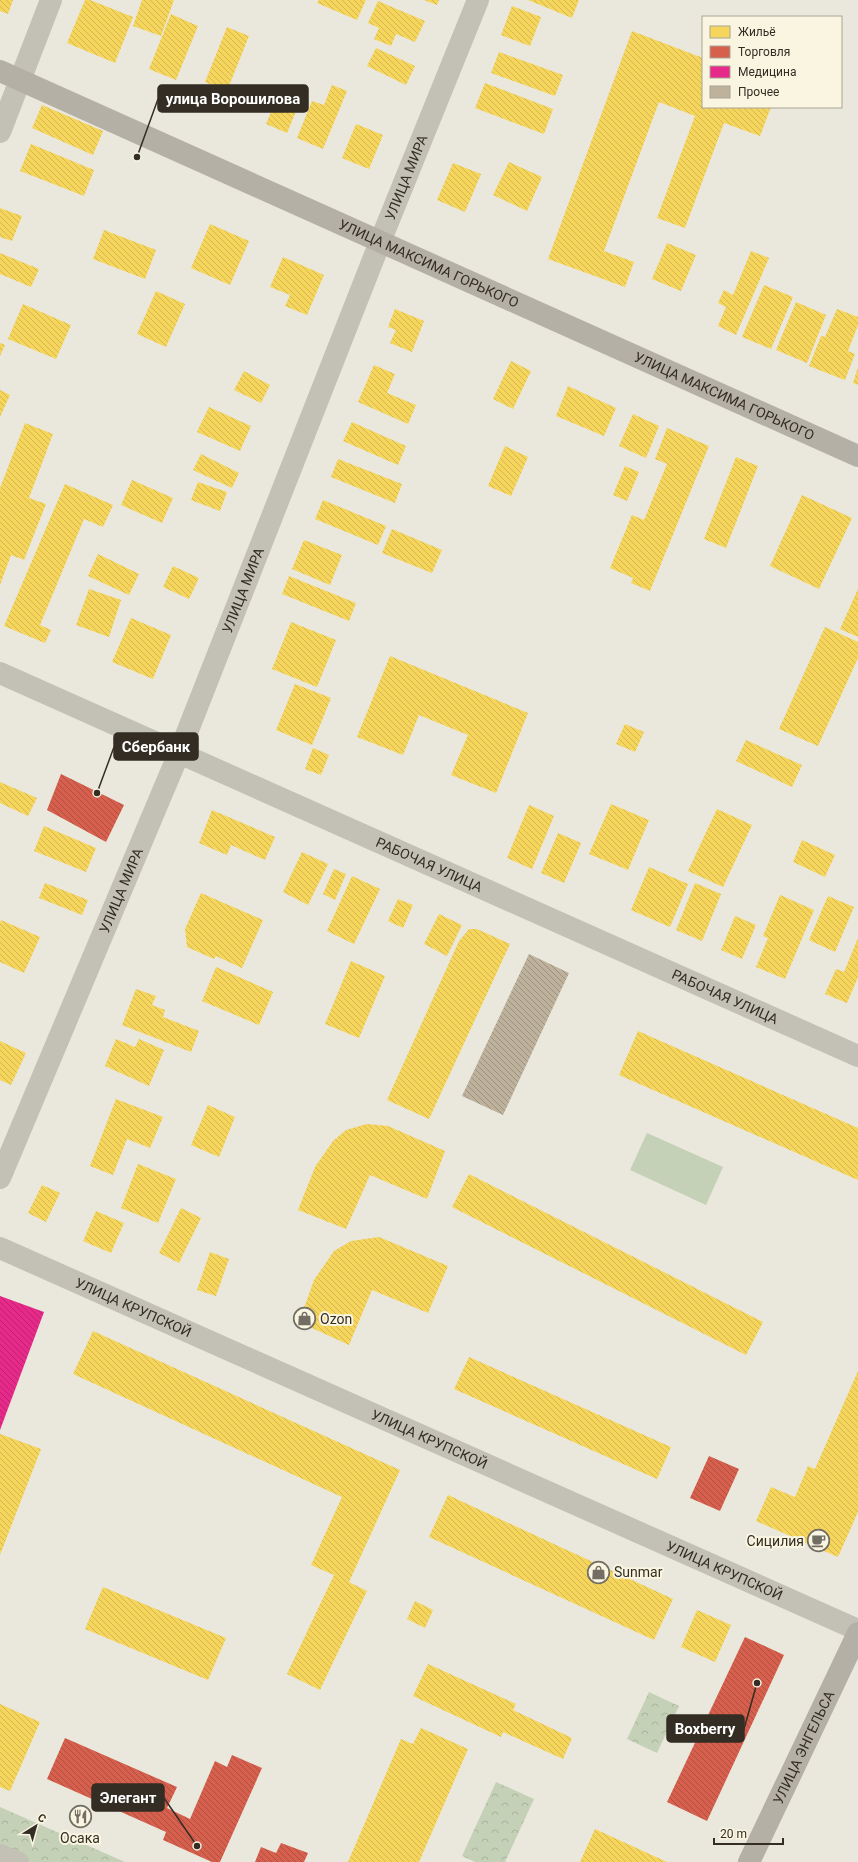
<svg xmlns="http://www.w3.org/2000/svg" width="858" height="1862" viewBox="0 0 858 1862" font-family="Roboto,sans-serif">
	<defs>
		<pattern id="park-crowns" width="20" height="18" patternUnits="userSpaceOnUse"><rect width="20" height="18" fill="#c4d1b6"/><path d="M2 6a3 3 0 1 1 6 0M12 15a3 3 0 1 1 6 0" fill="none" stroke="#a9b49c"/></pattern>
		<pattern id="homes-back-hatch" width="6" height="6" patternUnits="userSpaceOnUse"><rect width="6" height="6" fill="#f6d55c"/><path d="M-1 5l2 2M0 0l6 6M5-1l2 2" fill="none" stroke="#d3b750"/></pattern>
		<pattern id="shops-back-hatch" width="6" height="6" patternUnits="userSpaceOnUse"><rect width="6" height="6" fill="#d6604d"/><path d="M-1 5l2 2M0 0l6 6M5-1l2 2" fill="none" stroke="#ae5040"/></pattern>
		<pattern id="health-back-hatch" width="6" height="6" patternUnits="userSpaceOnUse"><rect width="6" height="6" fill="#e7298a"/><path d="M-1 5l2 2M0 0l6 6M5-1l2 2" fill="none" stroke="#bc2471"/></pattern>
		<pattern id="building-back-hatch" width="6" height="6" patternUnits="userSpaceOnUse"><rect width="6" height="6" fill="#beb29d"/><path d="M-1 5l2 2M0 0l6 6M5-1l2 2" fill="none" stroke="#9b9180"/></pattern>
	</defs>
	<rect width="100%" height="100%" fill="#eae8dc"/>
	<g fill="url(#park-crowns)">
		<polygon points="649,1692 679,1706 657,1753 627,1739"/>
		<polygon points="496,1782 534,1799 505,1862 475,1862 462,1856"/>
		<polygon points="0,1807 125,1862 0,1862"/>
	</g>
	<polygon fill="#c4d1b6" points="647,1133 723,1167 706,1205 630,1170"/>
	<g fill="url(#homes-back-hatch)">
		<polygon points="0,0 13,0 8,14 0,11"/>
		<polygon points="85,0 90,0 133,17 115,63 67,43"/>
		<polygon points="142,0 174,0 161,36 133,26"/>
		<polygon points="319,0 366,0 357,20 317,3"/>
		<polygon points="424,0 439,0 437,5"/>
		<polygon points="528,0 579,0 572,18"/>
		<polygon points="378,1 425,21 415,42 396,34 391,46 374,39 379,28 368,23"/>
		<polygon points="512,6 541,17 530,46 501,35"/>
		<polygon points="171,14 198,26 176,80 149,69"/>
		<polygon points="227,27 249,36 227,91 205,82"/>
		<polygon points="632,31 703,58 703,107 771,107 760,136 724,123 685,228 657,218 695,116 659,102 604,251 634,262 625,287 548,259"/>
		<polygon points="376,48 415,66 406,85 367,66"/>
		<polygon points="499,52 563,75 555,96 491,73"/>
		<polygon points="485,83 553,109 544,134 475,108"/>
		<polygon points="332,85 347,91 323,149 297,138 312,101 324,105"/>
		<polygon points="280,91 301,99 287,133 266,124"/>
		<polygon points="42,105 103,131 93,155 32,128"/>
		<polygon points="356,124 383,135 369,169 342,158"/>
		<polygon points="31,144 94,170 84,196 20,171"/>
		<polygon points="509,162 542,177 527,211 493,195"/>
		<polygon points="453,163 481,174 465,212 437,200"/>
		<polygon points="0,208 22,216 12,241 0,237"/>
		<polygon points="210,224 249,241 230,285 191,268"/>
		<polygon points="104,230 156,250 145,279 93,259"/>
		<polygon points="667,243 696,255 681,291 652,279"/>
		<polygon points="751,251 769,258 736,335 718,326 726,307 718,303 724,290 733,295"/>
		<polygon points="0,253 39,269 31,287 0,274"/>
		<polygon points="283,257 324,275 307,315 285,306 290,295 270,287"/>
		<polygon points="764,285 793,297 771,349 742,337"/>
		<polygon points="156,291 185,304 166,347 137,334"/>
		<polygon points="796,302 826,315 807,363 776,350"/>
		<polygon points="23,304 71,325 56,359 8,339"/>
		<polygon points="395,309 424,321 412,352 390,343 396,330 388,327"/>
		<polygon points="837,309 858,317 858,325 848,351 855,354 845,380 809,366 821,336 825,337"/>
		<polygon points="0,343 5,345 0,356"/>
		<polygon points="511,361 531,371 513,409 493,399"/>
		<polygon points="374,365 395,374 387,393 416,405 408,424 358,402"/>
		<polygon points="858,367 858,385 853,383"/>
		<polygon points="244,371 270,385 261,403 234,390"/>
		<polygon points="568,386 616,408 604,436 556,416"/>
		<polygon points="0,390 10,395 0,417"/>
		<polygon points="209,407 251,426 240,451 197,432"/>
		<polygon points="633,414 659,426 646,458 619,446"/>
		<polygon points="352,422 406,446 398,465 343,441"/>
		<polygon points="25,423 53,434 29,498 46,504 24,560 11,555 0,585 0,488"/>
		<polygon points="667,428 709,446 650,591 631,583 633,578 610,568 632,515 644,520 667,464 655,459"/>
		<polygon points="505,446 528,457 511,496 488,486"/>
		<polygon points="201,454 239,473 232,488 193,470"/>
		<polygon points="736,457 758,466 726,548 704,539"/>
		<polygon points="338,459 402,484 395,503 331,477"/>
		<polygon points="625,466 639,472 627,501 613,495"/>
		<polygon points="132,480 173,498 162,523 121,505"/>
		<polygon points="198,482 227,492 220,511 191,500"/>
		<polygon points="65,484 113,505 103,527 84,519 40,625 51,630 45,643 4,626"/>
		<polygon points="802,495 852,518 819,589 770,566"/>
		<polygon points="323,500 386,526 378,545 315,519"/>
		<polygon points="392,529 442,550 432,573 382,553"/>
		<polygon points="304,540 342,555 330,585 292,569"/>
		<polygon points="98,554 139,574 129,595 88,576"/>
		<polygon points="173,566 199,578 189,599 163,587"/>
		<polygon points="289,576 356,603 349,621 282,594"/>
		<polygon points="89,589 121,600 109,637 76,625"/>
		<polygon points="858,589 858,637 840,629"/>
		<polygon points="131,618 171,635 153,679 112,662"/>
		<polygon points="291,622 336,640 317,687 272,669"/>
		<polygon points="825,627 858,642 858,658 818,746 779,729"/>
		<polygon points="390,656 528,713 496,793 451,775 468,735 419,715 403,755 357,737"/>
		<polygon points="295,684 331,698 312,745 276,730"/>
		<polygon points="625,724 644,732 635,752 616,744"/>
		<polygon points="746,740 802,765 792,787 736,761"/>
		<polygon points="313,748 329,755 321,775 305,769"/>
		<polygon points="0,782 37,798 28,816 0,803"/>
		<polygon points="611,804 649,820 628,870 589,854"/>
		<polygon points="529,805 554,816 532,869 507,858"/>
		<polygon points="717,809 752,825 723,887 688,871"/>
		<polygon points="212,810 275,837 265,860 231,845 227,855 199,843"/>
		<polygon points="44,826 96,848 86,872 34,851"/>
		<polygon points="558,833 581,843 564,883 541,873"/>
		<polygon points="802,840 835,855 825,877 793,862"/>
		<polygon points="302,852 328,864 308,905 283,892"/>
		<polygon points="649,867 688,884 670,927 631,910"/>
		<polygon points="334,869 346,874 335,900 323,894"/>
		<polygon points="352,876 380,889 354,944 327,931"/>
		<polygon points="45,883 88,900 82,915 39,898"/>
		<polygon points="695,883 721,894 702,941 676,930"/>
		<polygon points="201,893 263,920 242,968 216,956 214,959 187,947 185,929"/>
		<polygon points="780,895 814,910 785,979 756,967 768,938 763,936"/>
		<polygon points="828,896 854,907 835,952 809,940"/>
		<polygon points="398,899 413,905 403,928 388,921"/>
		<polygon points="439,914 462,925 447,956 424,944"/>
		<polygon points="735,916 756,925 742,959 721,950"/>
		<polygon points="1,920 40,937 24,973 0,962 0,923"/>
		<polygon points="469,929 477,929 510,944 429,1119 387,1100 459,941"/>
		<polygon points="858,938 858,977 847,1003 825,994 836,969 844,972"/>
		<polygon points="351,961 385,976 359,1038 325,1024"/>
		<polygon points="216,967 273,992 259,1025 202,1001"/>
		<polygon points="136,989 156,996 152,1005 165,1010 163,1017 199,1031 191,1052 122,1025"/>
		<polygon points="638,1031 858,1128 858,1180 619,1075"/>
		<polygon points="116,1039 135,1047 139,1039 164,1050 149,1086 105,1066"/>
		<polygon points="0,1041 26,1053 11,1085 0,1080"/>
		<polygon points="116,1099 163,1117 150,1148 127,1139 113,1175 90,1166"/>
		<polygon points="208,1105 235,1117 219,1157 191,1145"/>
		<polygon points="367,1124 388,1126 445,1151 427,1199 370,1175 346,1229 298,1210 315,1167 333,1141 346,1130"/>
		<polygon points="138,1164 176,1179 158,1223 121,1208"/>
		<polygon points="469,1174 763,1322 746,1355 452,1207"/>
		<polygon points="42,1185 60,1193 46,1222 28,1213"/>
		<polygon points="181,1208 201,1218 179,1263 159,1253"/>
		<polygon points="96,1211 124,1223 111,1253 83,1241"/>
		<polygon points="379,1237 448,1266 428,1313 372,1290 349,1345 299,1322 314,1280 334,1251 351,1241"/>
		<polygon points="210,1252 229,1259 216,1296 197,1290"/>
		<polygon points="93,1331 400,1470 349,1582 367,1591 320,1690 287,1674 334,1575 311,1565 342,1497 73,1374"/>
		<polygon points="469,1357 671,1447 657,1479 454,1389"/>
		<polygon points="858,1371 858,1512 838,1557 756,1521 771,1487 795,1497 808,1466 815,1469"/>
		<polygon points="0,1434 41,1449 0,1555"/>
		<polygon points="448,1495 673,1599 654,1640 429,1537"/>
		<polygon points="103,1587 226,1638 208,1680 85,1629"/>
		<polygon points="415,1601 433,1610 425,1628 407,1619"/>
		<polygon points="697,1610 731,1625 715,1662 681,1647"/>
		<polygon points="428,1664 516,1704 513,1710 572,1738 563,1759 503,1732 501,1737 413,1696"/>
		<polygon points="0,1704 40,1722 10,1791 0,1787"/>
		<polygon points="421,1728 468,1749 419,1862 348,1862 401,1739 413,1744"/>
		<polygon points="595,1829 667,1862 580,1862"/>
	</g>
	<g fill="url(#shops-back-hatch)">
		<polygon points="61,774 124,805 106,842 47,810"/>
		<polygon points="709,1456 739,1469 720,1511 690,1498"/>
		<polygon points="745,1637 784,1655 707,1821 667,1802"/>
		<polygon points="65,1738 177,1787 167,1808 190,1819 215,1761 227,1767 232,1755 262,1768 220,1862 212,1862 163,1840 166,1832 47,1779"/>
		<polygon points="281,1843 308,1853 304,1862 255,1862 261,1847 276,1853"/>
	</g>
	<polygon fill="url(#health-back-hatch)" points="0,1296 44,1312 0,1430"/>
	<polygon fill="url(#building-back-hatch)" points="529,954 569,973 503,1115 462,1096"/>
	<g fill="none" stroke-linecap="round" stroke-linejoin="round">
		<polyline stroke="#c3c0b5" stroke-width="20" points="0,1854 19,1862"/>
		<g stroke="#c3c0b5" stroke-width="22">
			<polyline points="0,132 51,0"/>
			<path id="s1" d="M0 673 858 1056"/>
			<path id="s2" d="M0 1178 179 753 380 242 478 0"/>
			<path id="s3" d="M0 1248 858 1630"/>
		</g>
		<g stroke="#b4b0a6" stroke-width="22">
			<path id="s4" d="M0 71 858 456"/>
			<path id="s5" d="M749 1862 858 1633"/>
		</g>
	</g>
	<defs>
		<symbol id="shop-ring" viewBox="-11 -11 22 22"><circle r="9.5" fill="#f9f5e1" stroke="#736e64" stroke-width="1.5"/><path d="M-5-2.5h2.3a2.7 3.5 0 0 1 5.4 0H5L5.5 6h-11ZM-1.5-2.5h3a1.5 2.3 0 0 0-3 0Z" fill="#736e64"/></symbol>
		<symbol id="cafe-ring" viewBox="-11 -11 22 22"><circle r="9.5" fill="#f9f5e1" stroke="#736e64" stroke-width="1.5"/><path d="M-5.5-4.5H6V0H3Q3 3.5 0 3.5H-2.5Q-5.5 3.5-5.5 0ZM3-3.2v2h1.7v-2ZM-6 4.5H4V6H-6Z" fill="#736e64"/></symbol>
		<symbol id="restaurant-ring" viewBox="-11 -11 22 22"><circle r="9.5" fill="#f9f5e1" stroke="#736e64" stroke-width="1.5"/><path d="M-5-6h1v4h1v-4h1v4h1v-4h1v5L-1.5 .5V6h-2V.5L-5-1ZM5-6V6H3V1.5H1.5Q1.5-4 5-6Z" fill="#736e64"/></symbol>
	</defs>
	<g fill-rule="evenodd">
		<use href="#shop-ring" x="292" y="1306" width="25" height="25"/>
		<use href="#cafe-ring" x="806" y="1528" width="25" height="25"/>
		<use href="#shop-ring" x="586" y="1560" width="25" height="25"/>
		<use href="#restaurant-ring" x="68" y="1804" width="25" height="25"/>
	</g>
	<g text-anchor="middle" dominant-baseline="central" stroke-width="4" stroke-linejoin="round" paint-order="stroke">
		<g font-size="14" fill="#332d24" stroke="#f9f5e1">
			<text stroke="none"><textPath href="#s2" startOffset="1080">УЛИЦА МИРА</textPath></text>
			<text stroke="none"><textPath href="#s4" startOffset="470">УЛИЦА МАКСИМА ГОРЬКОГО</textPath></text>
			<text stroke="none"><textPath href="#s4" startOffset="794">УЛИЦА МАКСИМА ГОРЬКОГО</textPath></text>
			<text stroke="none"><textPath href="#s2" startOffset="636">УЛИЦА МИРА</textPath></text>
			<text stroke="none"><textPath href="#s1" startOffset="470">РАБОЧАЯ УЛИЦА</textPath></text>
			<text stroke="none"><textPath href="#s2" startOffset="312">УЛИЦА МИРА</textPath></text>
			<text stroke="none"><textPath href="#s1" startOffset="794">РАБОЧАЯ УЛИЦА</textPath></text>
			<text stroke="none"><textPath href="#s3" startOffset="146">УЛИЦА КРУПСКОЙ</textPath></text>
			<text stroke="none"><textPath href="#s3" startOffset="470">УЛИЦА КРУПСКОЙ</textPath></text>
			<text stroke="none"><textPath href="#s3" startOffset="793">УЛИЦА КРУПСКОЙ</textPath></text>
			<text stroke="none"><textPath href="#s5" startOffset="127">УЛИЦА ЭНГЕЛЬСА</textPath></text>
		</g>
		<g font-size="14" fill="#332d24" stroke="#f9f5e1" text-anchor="start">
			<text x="320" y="1319">Ozon</text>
			<text x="804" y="1541" text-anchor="end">Сицилия</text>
			<text x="614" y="1572">Sunmar</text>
			<text x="80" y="1838" text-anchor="middle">Осака</text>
		</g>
	</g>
	<path fill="none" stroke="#332d24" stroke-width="1.5" d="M137 157L158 99M97 793L114 747M757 1683L744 1729M197 1846L164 1798"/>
	<g fill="#332d24" stroke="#f9f5e1" stroke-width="1.5">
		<circle cx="137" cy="157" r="4"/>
		<circle cx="97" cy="793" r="4"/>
		<circle cx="757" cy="1683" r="4"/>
		<circle cx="197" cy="1846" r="4"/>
	</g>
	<g fill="#332d24" stroke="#332d24" stroke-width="1.5">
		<rect x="158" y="85" width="150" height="27" rx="4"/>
		<rect x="114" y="733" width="84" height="27" rx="4"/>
		<rect x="667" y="1715" width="77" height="27" rx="4"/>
		<rect x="92" y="1784" width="72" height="27" rx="4"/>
	</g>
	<g font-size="15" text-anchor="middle" font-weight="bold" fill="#fff">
		<text x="233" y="104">улица Ворошилова</text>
		<text x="156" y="752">Сбербанк</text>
		<text x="705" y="1734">Boxberry</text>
		<text x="128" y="1803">Элегант</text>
	</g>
	<rect x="702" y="16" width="140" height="92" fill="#f9f5e1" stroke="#aaa595"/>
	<rect x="710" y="26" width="20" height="12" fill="#f6d55c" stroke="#aaa595"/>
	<text x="738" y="36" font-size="12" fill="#332d24">Жильё</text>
	<rect x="710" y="46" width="20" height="12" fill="#d6604d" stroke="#aaa595"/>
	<text x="738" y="56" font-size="12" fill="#332d24">Торговля</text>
	<rect x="710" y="66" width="20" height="12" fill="#e7298a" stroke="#aaa595"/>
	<text x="738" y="76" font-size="12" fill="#332d24">Медицина</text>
	<rect x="710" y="86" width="20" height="12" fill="#beb29d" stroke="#aaa595"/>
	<text x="738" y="96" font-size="12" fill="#332d24">Прочее</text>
	<g transform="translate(36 1826) rotate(37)" stroke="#f9f5e1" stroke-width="3" paint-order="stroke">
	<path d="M0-3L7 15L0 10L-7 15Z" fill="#332d24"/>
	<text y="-6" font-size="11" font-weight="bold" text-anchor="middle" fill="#332d24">С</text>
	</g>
	<path d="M714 1838v6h69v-6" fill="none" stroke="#332d24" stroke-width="2"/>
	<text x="720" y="1838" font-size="12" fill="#332d24" stroke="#f9f5e1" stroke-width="3" paint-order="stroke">20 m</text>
</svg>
